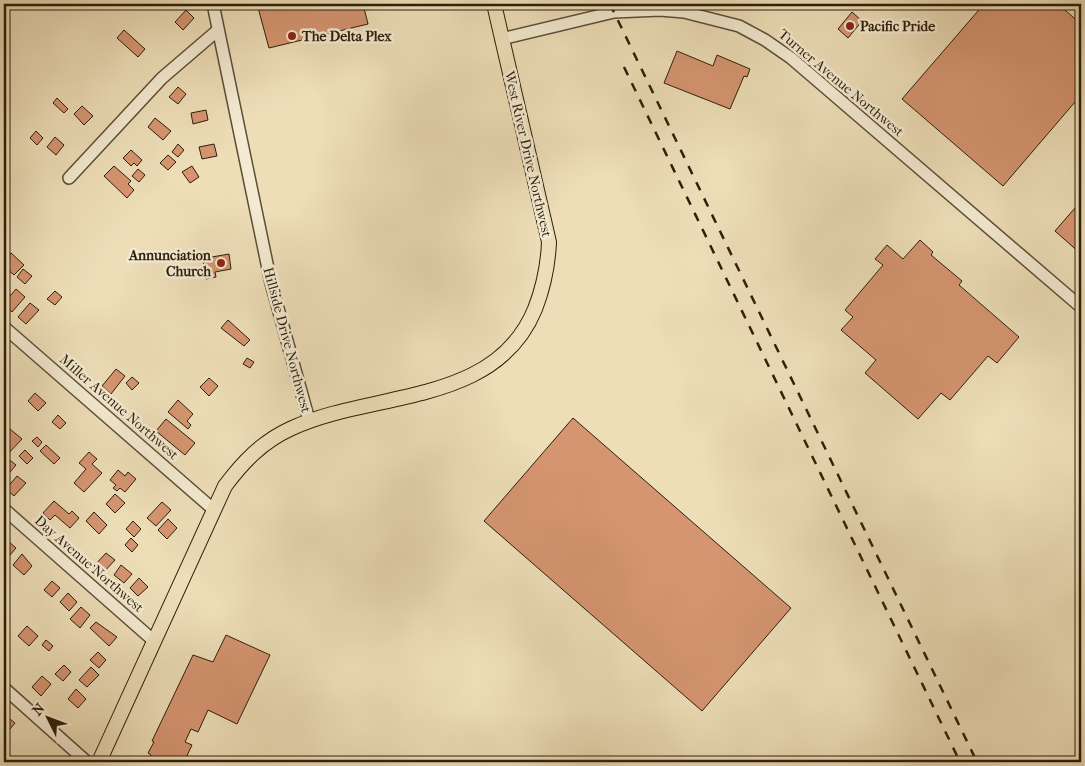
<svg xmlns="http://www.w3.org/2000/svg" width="1085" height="766" viewBox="0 0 1085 766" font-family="'IM FELL French Canon',serif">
	<rect width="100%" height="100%" fill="#eddeb8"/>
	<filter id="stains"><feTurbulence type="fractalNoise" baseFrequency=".004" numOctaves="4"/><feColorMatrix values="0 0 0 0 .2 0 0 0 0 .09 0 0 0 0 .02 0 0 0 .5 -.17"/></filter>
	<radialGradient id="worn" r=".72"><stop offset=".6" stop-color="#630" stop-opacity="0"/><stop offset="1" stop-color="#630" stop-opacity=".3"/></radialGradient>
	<g fill="#d59571" stroke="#2d1e0a">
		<polygon points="257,4 363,4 368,24 269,48"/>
		<polygon points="984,4 1058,4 1081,24 1081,95 1003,186 902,99"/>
		<polygon points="186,10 194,18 183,30 175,22"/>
		<polygon points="852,12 862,21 848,38 838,29"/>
		<polygon points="124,30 145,49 138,57 117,38"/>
		<polygon points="677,51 713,66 717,55 750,69 747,77 744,76 730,109 664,83"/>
		<polygon points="178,87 186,94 178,104 169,97"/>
		<polygon points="57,98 68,109 64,113 53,103"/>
		<polygon points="82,106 93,116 84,125 74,114"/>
		<polygon points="206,110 208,120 193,124 191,113"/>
		<polygon points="155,118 171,131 163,140 148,127"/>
		<polygon points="36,131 43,138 37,145 30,138"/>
		<polygon points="55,137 64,145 56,155 47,147"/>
		<polygon points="178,144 184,150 178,157 172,152"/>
		<polygon points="214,144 217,156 202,159 199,147"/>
		<polygon points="131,150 142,160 137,166 134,163 131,166 123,158"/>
		<polygon points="168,155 176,162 168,170 160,163"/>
		<polygon points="114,166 131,181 128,184 134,190 127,198 104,176"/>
		<polygon points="192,166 199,177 190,183 182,172"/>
		<polygon points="138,169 145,175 139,182 132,176"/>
		<polygon points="1081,201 1081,254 1055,231"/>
		<polygon points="920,240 933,252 931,255 962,281 959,285 1019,337 997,363 988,356 950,400 941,393 918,419 865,373 876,360 841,330 853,317 845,310 883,265 875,259 887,245 903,259"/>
		<polygon points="211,252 212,257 229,254 231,269 215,272 216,277 206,279 202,254"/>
		<polygon points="11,253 24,265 14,275 4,266 4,261"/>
		<polygon points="23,269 32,276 25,284 17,277"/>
		<polygon points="16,289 25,297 12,312 4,303"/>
		<polygon points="55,291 62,297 55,305 47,299"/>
		<polygon points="30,303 39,310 26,324 18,317"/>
		<polygon points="228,320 250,340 244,346 221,328"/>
		<polygon points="247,358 254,362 250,368 243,364"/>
		<polygon points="116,369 125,376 111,394 102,386"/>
		<polygon points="132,377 139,383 132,390 126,383"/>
		<polygon points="209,378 218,386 209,396 200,387"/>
		<polygon points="35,393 46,403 38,411 28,401"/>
		<polygon points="178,400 193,414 187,421 191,425 188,429 168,412"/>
		<polygon points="58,415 66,423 60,429 52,422"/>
		<polygon points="573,418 791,608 702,711 484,521"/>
		<polygon points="166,419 195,443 185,455 156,431"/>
		<polygon points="4,429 7,432 10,429 22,439 7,455 4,452"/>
		<polygon points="37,437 42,442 38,447 32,441"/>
		<polygon points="46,445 60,458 54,464 40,451"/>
		<polygon points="25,450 33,458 27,464 19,456"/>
		<polygon points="89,452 97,459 92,464 102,473 84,492 74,483 86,469 79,463"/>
		<polygon points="7,458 16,465 4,479 4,463"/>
		<polygon points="118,470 125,476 128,472 136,479 125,492 120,488 117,491 113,488 116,485 110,480"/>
		<polygon points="17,476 26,483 14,496 6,489"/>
		<polygon points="115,494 125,503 115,513 106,504"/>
		<polygon points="54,501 69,514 72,511 79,518 70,528 55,515 50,520 43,513"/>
		<polygon points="162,502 171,510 156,526 147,518"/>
		<polygon points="94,512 107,525 99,534 86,521"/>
		<polygon points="168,519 177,528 167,539 158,530"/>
		<polygon points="133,521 141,529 134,537 126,529"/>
		<polygon points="131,538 138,545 132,552 125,545"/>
		<polygon points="8,541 16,548 4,562 4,546"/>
		<polygon points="106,553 115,560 102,574 94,566"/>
		<polygon points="22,554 32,566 24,575 13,565"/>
		<polygon points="121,565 132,574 124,583 114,575"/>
		<polygon points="139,578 148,587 138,596 130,588"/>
		<polygon points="52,581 60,588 52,597 44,590"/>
		<polygon points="68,593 77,602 69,611 60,602"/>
		<polygon points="81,607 90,615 80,628 70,619"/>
		<polygon points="96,622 117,637 109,646 90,628"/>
		<polygon points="27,626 38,636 29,646 18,636"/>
		<polygon points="226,635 270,655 237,724 208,710 198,732 191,729 185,742 192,745 184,762 148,762 151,755 148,753 154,742 152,741 193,655 213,662"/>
		<polygon points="46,640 53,646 49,651 42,645"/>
		<polygon points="98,652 106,660 99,668 90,660"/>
		<polygon points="64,665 71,672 63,681 55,674"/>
		<polygon points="91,667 99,675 87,687 79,680"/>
		<polygon points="42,676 51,684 41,696 32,687"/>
		<polygon points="76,689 86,699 78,708 68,699"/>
		<polygon points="5,715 15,723 4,736 4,717"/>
	</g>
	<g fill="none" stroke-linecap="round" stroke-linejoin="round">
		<defs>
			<g id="minor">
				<polyline points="213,4 271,283 309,420"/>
				<polyline points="501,39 614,12 660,10 684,12 739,26 765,40 791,58 1081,307"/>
				<polyline points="69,178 162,78 218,30"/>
				<polyline points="4,327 214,510"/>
				<polyline points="4,509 154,641"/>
				<polyline points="4,688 87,762"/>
			</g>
			<path id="major" d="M99 762 225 486C243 462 262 442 290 429 373 390 495 407 535 309 544 286 548 266 549 242L494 4"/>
		</defs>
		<use href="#minor" stroke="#5d4e36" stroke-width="14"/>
		<use href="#major" stroke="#2d1e0a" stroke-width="16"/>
		<use href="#minor" stroke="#f3ead1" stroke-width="11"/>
		<use href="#major" stroke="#eddeb8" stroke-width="14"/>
		<g stroke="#2d1e0a" stroke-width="2.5" stroke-dasharray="9 9" stroke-linecap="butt">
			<polyline points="610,4 977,762"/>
			<polyline points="624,67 960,762"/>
		</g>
	</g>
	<g fill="#8f2418" stroke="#f3ead1" stroke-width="2">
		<circle cx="850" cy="26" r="5"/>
		<circle cx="292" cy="36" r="5"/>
		<circle cx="221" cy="263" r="5"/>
	</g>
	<g text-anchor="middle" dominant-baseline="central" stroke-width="5" stroke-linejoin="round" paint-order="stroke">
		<g font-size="14" font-weight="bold" fill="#2d1e0a" stroke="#f3ead1" text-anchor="start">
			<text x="860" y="26">Pacific Pride</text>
			<text x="302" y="36">The Delta Plex</text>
			<text x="211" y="255" text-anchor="end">Annunciation<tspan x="211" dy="16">Church</tspan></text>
		</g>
		<g font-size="14" fill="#2d1e0a" stroke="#f3ead1">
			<text transform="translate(841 83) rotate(40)">Turner Avenue Northwest</text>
			<text transform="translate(528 154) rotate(77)">West River Drive Northwest</text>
			<text transform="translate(287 340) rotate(75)">Hillside Drive Northwest</text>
			<text transform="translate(119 407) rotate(41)">Miller Avenue Northwest</text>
			<text transform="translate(89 564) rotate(41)">Day Avenue Northwest</text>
		</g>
	</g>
	<rect width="1085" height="766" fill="none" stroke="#eddeb8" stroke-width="20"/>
	<rect x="5" y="5" width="1075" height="756" fill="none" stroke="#2d1e0a" stroke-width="2.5"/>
	<rect x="10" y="10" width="1065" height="746" fill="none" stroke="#2d1e0a"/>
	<g transform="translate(48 718) rotate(312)" stroke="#f3ead1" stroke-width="4" paint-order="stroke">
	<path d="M0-4L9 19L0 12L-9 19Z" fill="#2d1e0a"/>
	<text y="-8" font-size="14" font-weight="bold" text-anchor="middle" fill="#2d1e0a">N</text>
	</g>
	<rect width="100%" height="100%" filter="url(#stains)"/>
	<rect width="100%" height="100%" fill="url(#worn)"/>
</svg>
